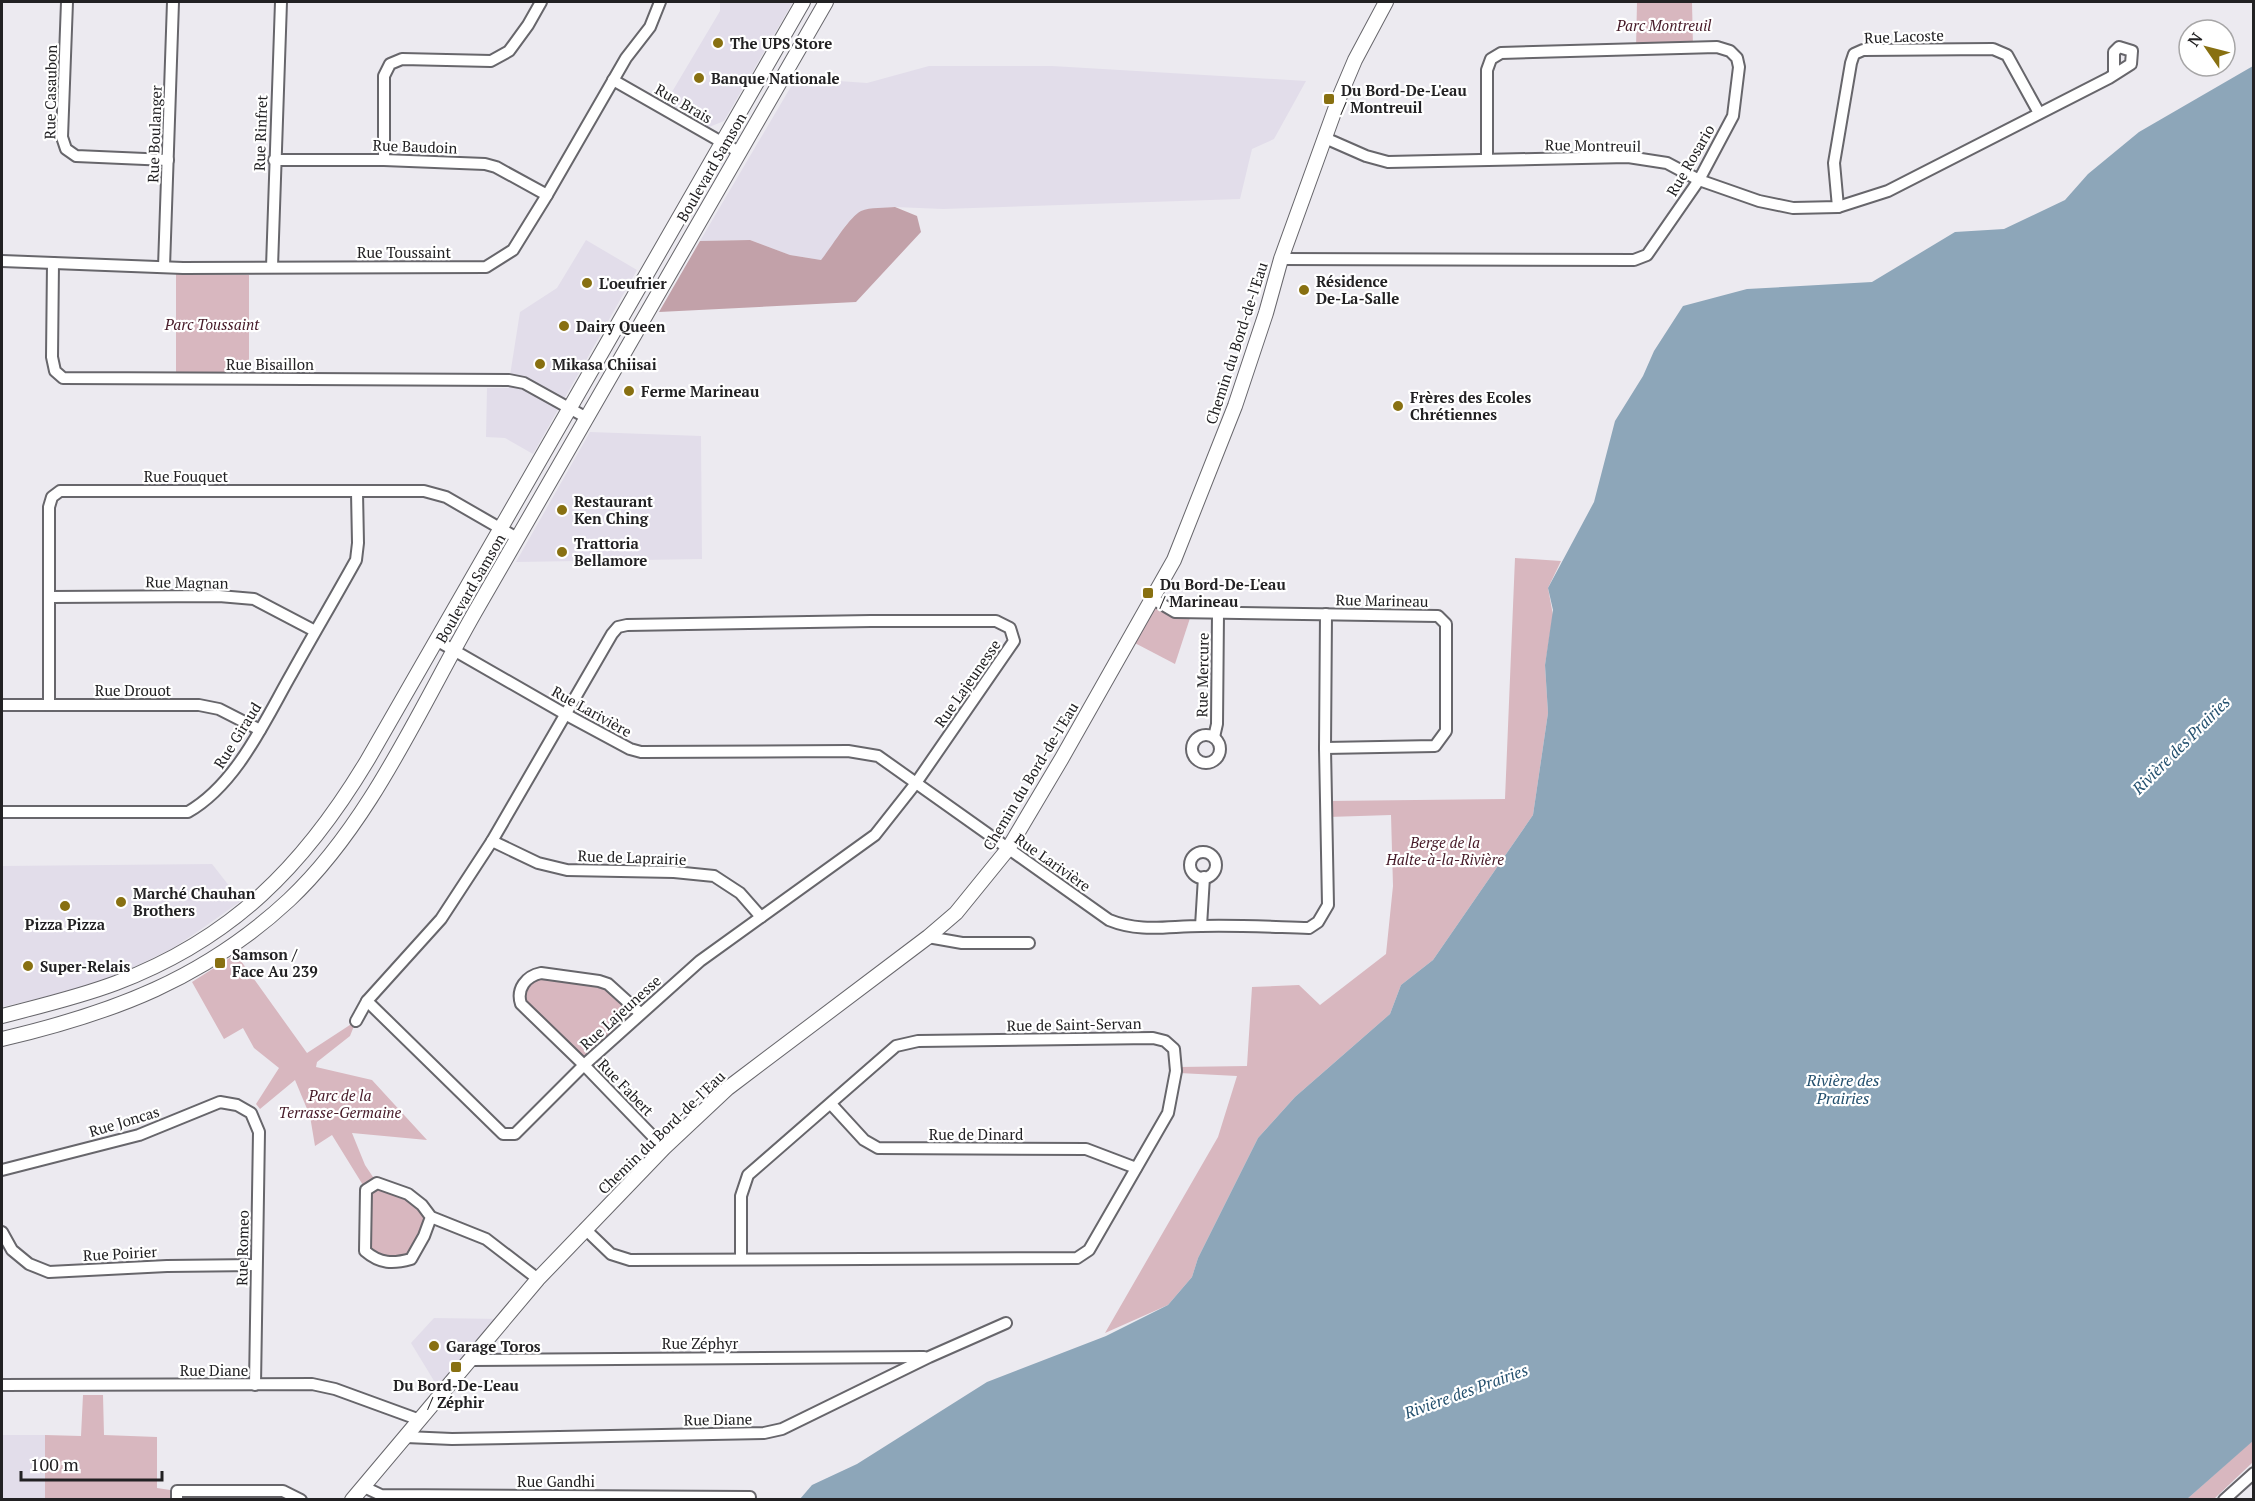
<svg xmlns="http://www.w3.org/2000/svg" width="2255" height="1501" viewBox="0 0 2255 1501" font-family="'PT Serif',serif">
	<rect width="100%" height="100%" fill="#eceaf0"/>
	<g fill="#e2ddea">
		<polygon points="720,2 793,2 724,121 709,127 666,102 720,11"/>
		<polygon points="929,66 1052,66 1306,81 1274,139 1252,149 1240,199 943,209 895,207 861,211 845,226 836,243 821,260 790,255 750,240 700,241 796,78 867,83"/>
		<polygon points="586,240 637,270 533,454 505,438 486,437 487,388 508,388 520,312 557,288"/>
		<polygon points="590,432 701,436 702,559 516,562"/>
		<polygon points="212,864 241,901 200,930 173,948 124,972 87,987 2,1007 2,866"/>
		<polygon points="434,1318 503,1319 442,1394 411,1343"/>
		<rect x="2" y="1435" width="43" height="64"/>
	</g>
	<g fill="#d8b7bf">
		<polygon points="1637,2 1692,2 1693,48 1636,49"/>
		<polygon points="176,274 249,275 249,373 176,372"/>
		<polygon points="1515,558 1561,561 1548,588 1553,615 1545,665 1548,713 1533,815 1433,960 1401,985 1390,1014 1295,1097 1258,1138 1198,1258 1192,1277 1168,1305 1105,1333 1218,1137 1237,1076 1179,1073 1180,1067 1247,1066 1252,987 1299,985 1320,1005 1386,954 1393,886 1391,815 1328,817 1327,801 1505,799"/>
		<polygon points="1153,599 1192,612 1175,664 1131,641"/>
		<polygon points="236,954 307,1053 356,1021 350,1036 317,1062 316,1067 372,1080 427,1140 352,1133 365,1165 377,1183 389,1186 431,1217 411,1259 394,1264 365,1251 366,1190 332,1135 315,1146 310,1116 295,1080 260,1109 256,1104 279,1068 254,1048 243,1028 224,1039 192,982"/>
		<polygon points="533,974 599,981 640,1013 584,1065 521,1004 520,988"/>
		<polygon points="83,1395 103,1395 104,1435 157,1437 157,1488 177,1491 177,1499 45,1499 45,1435 81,1436"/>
		<polygon points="2253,1440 2253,1462 2214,1499 2186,1500"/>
	</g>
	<path fill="#c2a1a9" d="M895 207 917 216 921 232 856 302 659 312 700 241 750 240 790 255 821 260C831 248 849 217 861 211 870 207 886 208 895 207Z"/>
	<polygon fill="#8da6b9" points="2253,66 2254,1440 2186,1500 800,1499 812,1485 857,1464 987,1382 1106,1336 1168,1305 1192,1277 1198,1258 1258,1138 1295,1097 1390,1014 1401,985 1433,960 1533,815 1548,713 1545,665 1553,610 1548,588 1594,502 1615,421 1643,376 1654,351 1683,306 1747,289 1872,282 1955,232 2004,229 2065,200 2088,174 2139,132"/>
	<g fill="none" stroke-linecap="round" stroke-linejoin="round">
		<defs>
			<g id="minor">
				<polyline points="67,2 62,137 66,149 76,156 168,160"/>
				<polyline points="613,80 739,152"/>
				<polyline points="1325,138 1366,156 1388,162 1628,157 1667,163 1699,180 1759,201 1793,208 1838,207 1888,191 2109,78 2131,64 2132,51 2119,47 2114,52 2114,75"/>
				<polyline points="274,160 384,160 485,164 496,167 547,195"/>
				<polyline points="384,160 384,76 390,64 402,59 491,61 509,51 528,25 541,2"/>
				<polyline points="1838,207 1834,163 1851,63 1854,54 1863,50 1993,49 2007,55 2039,113"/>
				<polyline points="1281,259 1634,260 1647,255 1699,180 1733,116 1739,67 1737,58 1730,51 1717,47 1501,53 1491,59 1487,70 1487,160"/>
				<polyline points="2,261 183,268 486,267 513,250 547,195 626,58 650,27 660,2"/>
				<polyline points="53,263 52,357 55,371 63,378 509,380 524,383 587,418"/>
				<polyline points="164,267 173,2"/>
				<polyline points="272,267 281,2"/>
				<polyline points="51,597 219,596 254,599 315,631"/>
				<polyline points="1153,599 1175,612 1438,616 1446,624 1446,731 1435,746 1325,748"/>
				<polygon points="871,621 996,621 1010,628 1014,641 916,783 875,835 700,961 584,1065 515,1134 503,1134 367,1001 441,919 492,841 612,634 618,627 627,625"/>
				<path d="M436 640 565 714 630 749 641 752 848 751 878 756 1109 920C1141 933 1168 926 1201 926 1237 925 1273 927 1309 928L1318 922 1328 905 1325 748 1326 614"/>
				<polyline points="2,705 199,705 219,709 260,730"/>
				<polyline points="49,705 49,507 52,497 60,491 424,491 446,497 517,538"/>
				<circle cx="1206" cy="749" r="14"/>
				<polyline points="1214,737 1217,724 1218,613"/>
				<path d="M2 812H188C237 784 265 720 292 673 313 635 335 598 356 560L358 543 357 492"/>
				<polyline points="492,841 538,863 567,870 674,872 714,876 740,893 761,917"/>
				<circle cx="1203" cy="865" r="13"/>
				<polyline points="1201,926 1204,877"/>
				<polyline points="928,937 962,943 1029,943"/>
				<path d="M640 1013 608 984 599 981 541 973C526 976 516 989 521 1004L584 1065 664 1148"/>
				<polyline points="356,1021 367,1001"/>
				<polyline points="831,1104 864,1140 878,1148 1086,1149 1136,1168"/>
				<polyline points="2,1170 139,1135 220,1102 237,1105 251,1113 259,1132 255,1385"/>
				<path d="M431 1217 424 1236 411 1259C393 1264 380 1264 365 1251L366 1190 377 1183 408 1194 422 1205 431 1217 486 1239 538 1279"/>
				<polyline points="585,1229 611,1254 630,1260 1077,1258 1089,1250 1168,1113 1176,1071 1174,1049 1165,1041 1153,1038 918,1041 896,1046 748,1175 741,1196 741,1258"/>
				<polyline points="2,1232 12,1250 29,1264 49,1272 167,1266 256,1265"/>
				<polyline points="471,1360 924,1357"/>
				<polyline points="2,1385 312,1384 335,1389 420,1420"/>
				<polyline points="406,1437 452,1439 764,1433 782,1429 929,1357 1006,1323"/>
				<polyline points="364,1487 381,1495 750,1497"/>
				<polyline points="177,1500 177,1491 283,1491 301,1500"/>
				<polyline points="2224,1500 2254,1473"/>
			</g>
			<g id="tertiary">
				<path d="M2 1016C40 1006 79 997 116 983 232 939 304 866 367 761L803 2"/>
				<path d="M2 1039C113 1013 204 979 289 900 372 822 422 703 479 605 595 405 710 203 826 2"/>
				<polyline points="352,1500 538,1279 664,1148 728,1088 928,937 956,913 1008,849 1062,758 1174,560 1235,406 1266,313 1281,259 1341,93 1355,60 1386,2"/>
			</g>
		</defs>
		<use href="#minor" stroke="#67666b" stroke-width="14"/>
		<use href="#tertiary" stroke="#67666b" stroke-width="16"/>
		<use href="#minor" stroke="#fff" stroke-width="10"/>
		<use href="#tertiary" stroke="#fff" stroke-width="14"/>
	</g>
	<g fill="#887011" stroke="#fff" stroke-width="2">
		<circle cx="718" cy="43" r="6"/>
		<circle cx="699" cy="78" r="6"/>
		<rect x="1323" y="93" width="12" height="12" rx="3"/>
		<circle cx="587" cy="283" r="6"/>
		<circle cx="1304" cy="290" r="6"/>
		<circle cx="564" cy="326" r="6"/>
		<circle cx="540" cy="364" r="6"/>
		<circle cx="629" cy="391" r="6"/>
		<circle cx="1398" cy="406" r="6"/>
		<circle cx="562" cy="510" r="6"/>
		<circle cx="562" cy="552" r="6"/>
		<rect x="1142" y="587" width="12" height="12" rx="3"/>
		<circle cx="121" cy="902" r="6"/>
		<circle cx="65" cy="906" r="6"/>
		<rect x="214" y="957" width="12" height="12" rx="3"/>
		<circle cx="28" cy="966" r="6"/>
		<circle cx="434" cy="1346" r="6"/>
		<rect x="450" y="1361" width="12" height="12" rx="3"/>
	</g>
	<g text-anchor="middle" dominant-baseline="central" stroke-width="4.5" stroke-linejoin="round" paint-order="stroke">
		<g font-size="15" font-style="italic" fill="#451927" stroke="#fff">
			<text x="1664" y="25">Parc Montreuil</text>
			<text x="212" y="324">Parc Toussaint</text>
			<text x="1445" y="842">Berge de la<tspan x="1445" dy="17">Halte-à-la-Rivière</tspan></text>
			<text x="340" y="1095">Parc de la<tspan x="340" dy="17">Terrasse-Germaine</tspan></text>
		</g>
		<g font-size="15" fill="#222123" stroke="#fff">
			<text transform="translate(1904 36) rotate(-2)">Rue Lacoste</text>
			<text transform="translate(50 92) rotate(-89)">Rue Casaubon</text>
			<text transform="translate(684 103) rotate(30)">Rue Brais</text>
			<text transform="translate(260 133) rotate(-88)">Rue Rinfret</text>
			<text transform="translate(154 134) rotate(-88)">Rue Boulanger</text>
			<text transform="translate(1593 145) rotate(1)">Rue Montreuil</text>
			<text transform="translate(415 146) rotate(2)">Rue Baudoin</text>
			<text transform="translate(1690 160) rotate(-60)">Rue Rosario</text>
			<text transform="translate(711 167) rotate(-60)">Boulevard Samson</text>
			<text x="404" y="252">Rue Toussaint</text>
			<text transform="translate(1236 343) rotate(-72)">Chemin du Bord-de-l'Eau</text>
			<text x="270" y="364">Rue Bisaillon</text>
			<text x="186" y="476">Rue Fouquet</text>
			<text transform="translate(187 582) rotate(1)">Rue Magnan</text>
			<text transform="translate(470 588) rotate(-60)">Boulevard Samson</text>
			<text transform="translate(1382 600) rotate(1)">Rue Marineau</text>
			<text transform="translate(1202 675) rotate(-89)">Rue Mercure</text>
			<text transform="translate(967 683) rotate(-55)">Rue Lajeunesse</text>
			<text x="133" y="690">Rue Drouot</text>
			<text transform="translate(592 711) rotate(29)">Rue Larivière</text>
			<text transform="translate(237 735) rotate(-58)">Rue Giraud</text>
			<text transform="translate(1030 776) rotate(-59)">Chemin du Bord-de-l'Eau</text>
			<text transform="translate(632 857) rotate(2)">Rue de Laprairie</text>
			<text transform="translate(1053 862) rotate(35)">Rue Larivière</text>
			<text transform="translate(620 1012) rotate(-42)">Rue Lajeunesse</text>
			<text transform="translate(1074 1024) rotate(-1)">Rue de Saint-Servan</text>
			<text transform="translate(626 1087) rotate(46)">Rue Fabert</text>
			<text transform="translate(124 1121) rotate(-17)">Rue Joncas</text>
			<text transform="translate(661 1132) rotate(-44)">Chemin du Bord-de-l'Eau</text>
			<text x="976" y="1134">Rue de Dinard</text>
			<text transform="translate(242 1248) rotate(-89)">Rue Romeo</text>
			<text transform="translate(120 1253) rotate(-3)">Rue Poirier</text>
			<text x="700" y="1343">Rue Zéphyr</text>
			<text x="214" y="1370">Rue Diane</text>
			<text transform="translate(718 1419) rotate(-1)">Rue Diane</text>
			<text x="556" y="1481">Rue Gandhi</text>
		</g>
		<g font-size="15" font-weight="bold" fill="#222123" stroke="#fff" text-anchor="start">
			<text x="730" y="43">The UPS Store</text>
			<text x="711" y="78">Banque Nationale</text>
			<text x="1341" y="90">Du Bord-De-L'eau<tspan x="1341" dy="17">/ Montreuil</tspan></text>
			<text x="1316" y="281">Résidence<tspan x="1316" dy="17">De-La-Salle</tspan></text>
			<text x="599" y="283">L'oeufrier</text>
			<text x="576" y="326">Dairy Queen</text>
			<text x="552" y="364">Mikasa Chiisai</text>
			<text x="641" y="391">Ferme Marineau</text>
			<text x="1410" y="397">Frères des Ecoles<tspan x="1410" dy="17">Chrétiennes</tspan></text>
			<text x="574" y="501">Restaurant<tspan x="574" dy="17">Ken Ching</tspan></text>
			<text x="574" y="543">Trattoria<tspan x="574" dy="17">Bellamore</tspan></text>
			<text x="1160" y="584">Du Bord-De-L'eau<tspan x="1160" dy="17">/ Marineau</tspan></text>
			<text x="133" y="893">Marché Chauhan<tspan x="133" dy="17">Brothers</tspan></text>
			<text x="65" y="924" text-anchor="middle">Pizza Pizza</text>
			<text x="232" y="954">Samson /<tspan x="232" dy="17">Face Au 239</tspan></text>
			<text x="40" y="966">Super-Relais</text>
			<text x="446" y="1346">Garage Toros</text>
			<text x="456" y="1385" text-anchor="middle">Du Bord-De-L'eau<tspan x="456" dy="17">/ Zéphir</tspan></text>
		</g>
		<g font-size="16" font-style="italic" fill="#24506e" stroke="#fff">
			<text transform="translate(2181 745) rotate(-45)">Rivière des Prairies</text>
			<text x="1843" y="1080">Rivière des<tspan x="1843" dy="18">Prairies</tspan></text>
			<text transform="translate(1466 1391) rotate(-20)">Rivière des Prairies</text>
		</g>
	</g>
	<rect width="2255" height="1501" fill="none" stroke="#222123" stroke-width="6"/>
	<g transform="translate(2207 48) rotate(305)"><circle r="28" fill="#ffffff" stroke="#a7a6a7" stroke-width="1.5"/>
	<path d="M0-4.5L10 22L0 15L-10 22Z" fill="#887011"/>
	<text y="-9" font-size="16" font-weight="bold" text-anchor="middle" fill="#222123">N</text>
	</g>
	<path d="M21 1471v9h141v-9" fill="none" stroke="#222123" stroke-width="3"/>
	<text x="30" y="1471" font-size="18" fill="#222123" stroke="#ffffff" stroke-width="4.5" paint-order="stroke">100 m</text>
</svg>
